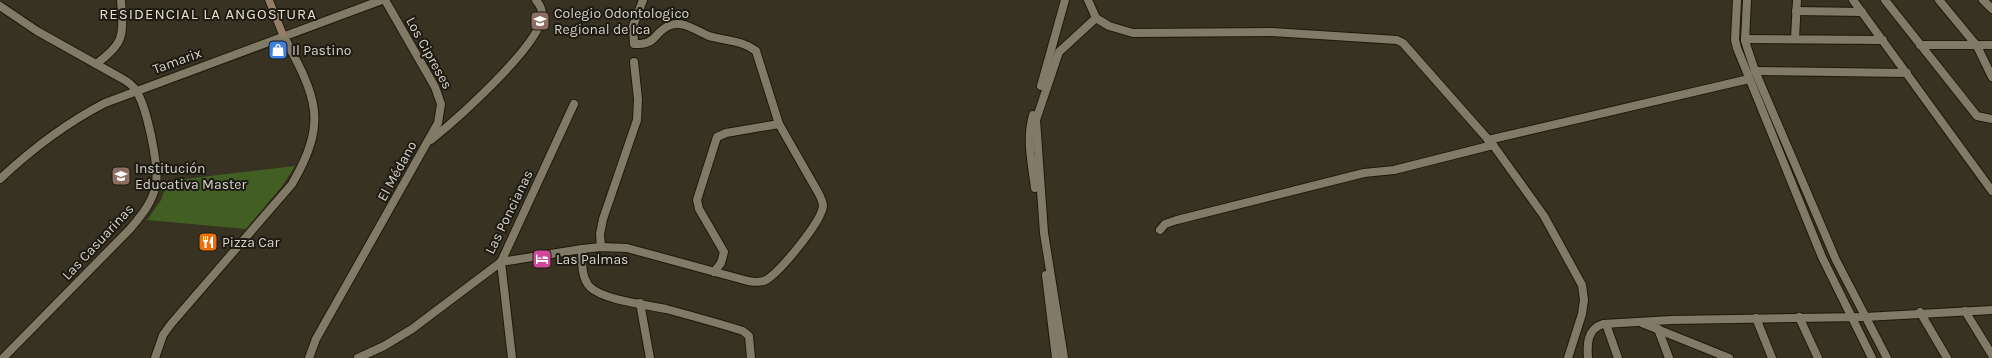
<svg xmlns="http://www.w3.org/2000/svg" width="1992" height="358" viewBox="0 0 1992 358" font-family="Karla,sans-serif">
	<rect width="100%" height="100%" fill="#373221"/>
	<polygon fill="#425e22" points="295,166 283,185 246,229 147,220 161,200 168,181"/>
	<g fill="none" stroke-linecap="round" stroke-linejoin="round">
		<defs>
			<g id="street">
				<polyline points="1737,0 1735,40 1737,48 1822,257 1872,358"/>
				<polyline points="1747,0 1745,41 1755,71 1836,260 1887,358"/>
				<polyline points="1853,0 1992,191"/>
				<polyline points="1885,0 1977,116 1992,119"/>
				<polyline points="1939,0 1977,46 1992,77"/>
				<polyline points="1983,0 1992,9"/>
				<path d="M0 6 37 31 121 78C127 81 133 85 137 92 147 109 159 165 156 184 153 202 141 216 130 229L3 358"/>
				<polyline points="1796,11 1862,12"/>
				<polyline points="1096,18 1109,26 1133,33 1272,32 1397,40 1403,43 1493,145"/>
				<polyline points="1745,39 1883,40"/>
				<polyline points="1795,39 1797,0"/>
				<polyline points="1920,45 1992,45"/>
				<path d="M96 64C126 42 123 35 121 0"/>
				<polyline points="1755,71 1907,73"/>
				<polyline points="1041,86 1065,0"/>
				<path d="M1033 115C1026 140 1032 163 1035 188"/>
				<path d="M431 140C456 120 538 47 542 17 543 10 540 5 536 0"/>
				<polyline points="1488,140 1749,79"/>
				<path d="M0 179C32 149 66 123 105 103L382 0"/>
				<polyline points="1160,230 1165,224 1177,220 1364,173 1394,170 1493,145 1544,216 1582,285 1584,300 1582,314 1568,358"/>
				<polyline points="601,247 600,234 603,219 637,120 638,99 634,62"/>
				<path d="M582 249C582 261 581 278 590 287 603 300 648 305 666 309 692 316 718 323 743 331L749 336 751 358"/>
				<polyline points="714,272 721,263 724,252 699,209 697,200 717,137 726,133 779,124"/>
				<polyline points="1046,275 1056,358"/>
				<polyline points="640,303 650,358"/>
				<polyline points="1965,311 1992,355"/>
				<polyline points="1920,312 1947,358"/>
				<polyline points="1799,317 1818,358"/>
				<polyline points="1756,318 1772,358"/>
				<polyline points="1642,323 1729,358"/>
				<polyline points="1606,324 1618,358"/>
				<polyline points="1658,329 1669,358"/>
				<path d="M155 358 163 335 171 324 292 184C329 120 316 97 283 35"/>
				<polyline points="309,358 316,339 438,123 441,104 435,87 385,0"/>
				<polyline points="358,358 384,346 412,329 501,262 574,104"/>
				<path d="M512 358 501 262 582 249 601 247 627 248 748 281C754 282 761 283 766 280 780 272 822 221 823 206 823 202 821 198 819 194L779 124 756 51C742 40 725 41 709 36 696 31 685 21 671 25 653 31 659 45 634 44L633 26 643 0"/>
				<polyline points="1064,358 1044,233 1036,120 1059,52 1096,18 1088,0"/>
				<path d="M1588 358C1587 344 1587 329 1603 324L1671 320 1865 317 1992 310"/>
			</g>
			<polygon id="secondary" points="265,0 273,0 287,35 286,37 280,37 279,35"/>
		</defs>
		<use href="#street" stroke="#1e1909" stroke-width="10"/>
		<use href="#secondary" stroke="#1e1909" stroke-width="2"/>
		<use href="#street" stroke="#807a67" stroke-width="8"/>
		<use href="#secondary" fill="#967e66" fill-rule="evenodd"/>
	</g>
	<defs>
		<symbol id="university-square" viewBox="-11 -11 22 22"><rect x="-9" y="-9" width="18" height="18" rx="4" fill="#8d6e63" stroke="#1c1a12"/><path d="M0-5L7-2L0 1L-7-2ZM-4 1L0 2.5L4 1V4Q0 6-4 4Z" fill="#fff"/></symbol>
		<symbol id="shop-square" viewBox="-11 -11 22 22"><rect x="-9" y="-9" width="18" height="18" rx="4" fill="#3f7fe0" stroke="#1c1a12"/><path d="M-5-2.5h2.3a2.7 3.5 0 0 1 5.4 0H5L5.5 6h-11ZM-1.5-2.5h3a1.5 2.3 0 0 0-3 0Z" fill="#fff"/></symbol>
		<symbol id="school-square" viewBox="-11 -11 22 22"><rect x="-9" y="-9" width="18" height="18" rx="4" fill="#8d6e63" stroke="#1c1a12"/><path d="M0-5L7-2L0 1L-7-2ZM-4 1L0 2.5L4 1V4Q0 6-4 4Z" fill="#fff"/></symbol>
		<symbol id="restaurant-square" viewBox="-11 -11 22 22"><rect x="-9" y="-9" width="18" height="18" rx="4" fill="#e8710a" stroke="#1c1a12"/><path d="M-5-6h1v4h1v-4h1v4h1v-4h1v5L-1.5 .5V6h-2V.5L-5-1ZM5-6V6H3V1.5H1.5Q1.5-4 5-6Z" fill="#fff"/></symbol>
		<symbol id="hotel-square" viewBox="-11 -11 22 22"><rect x="-9" y="-9" width="18" height="18" rx="4" fill="#d1479c" stroke="#1c1a12"/><path d="M-6-4.5h1.5V1H6V5H4.5V3h-9V5H-6ZM-4 0a1.8 1.8 0 1 1 3.6 0ZM.5 0V-2.5h3Q6-2.5 6 0Z" fill="#fff"/></symbol>
	</defs>
	<g fill-rule="evenodd">
		<use href="#university-square" x="529" y="10" width="22" height="22"/>
		<use href="#shop-square" x="267" y="39" width="22" height="22"/>
		<use href="#school-square" x="110" y="165" width="22" height="22"/>
		<use href="#restaurant-square" x="197" y="231" width="22" height="22"/>
		<use href="#hotel-square" x="531" y="248" width="22" height="22"/>
	</g>
	<g text-anchor="middle" dominant-baseline="central" stroke-width="4" stroke-linejoin="round" paint-order="stroke">
		<g font-size="14" fill="#d6d3c9" stroke="#1c1a12" text-anchor="start">
			<text x="554" y="13">Colegio Odontologico<tspan x="554" dy="16">Regional de Ica</tspan></text>
			<text x="292" y="50">Il Pastino</text>
			<text x="135" y="168">Institución<tspan x="135" dy="16">Educativa Master</tspan></text>
			<text x="222" y="242">Pizza Car</text>
			<text x="556" y="259">Las Palmas</text>
		</g>
		<g font-size="14" fill="#d6d3c9" stroke="#1c1a12">
			<text transform="translate(429 53) rotate(61)">Los Cipreses</text>
			<text transform="translate(177 61) rotate(-20)">Tamarix</text>
			<text transform="translate(397 171) rotate(-61)">El Médano</text>
			<text transform="translate(509 212) rotate(-64)">Las Poncianas</text>
			<text transform="translate(98 242) rotate(-47)">Las Casuarinas</text>
		</g>
		<g font-size="15" letter-spacing="1" fill="#e6e0cb" stroke="#1c1a12">
			<text x="208" y="14">RESIDENCIAL LA ANGOSTURA</text>
		</g>
	</g>
</svg>
